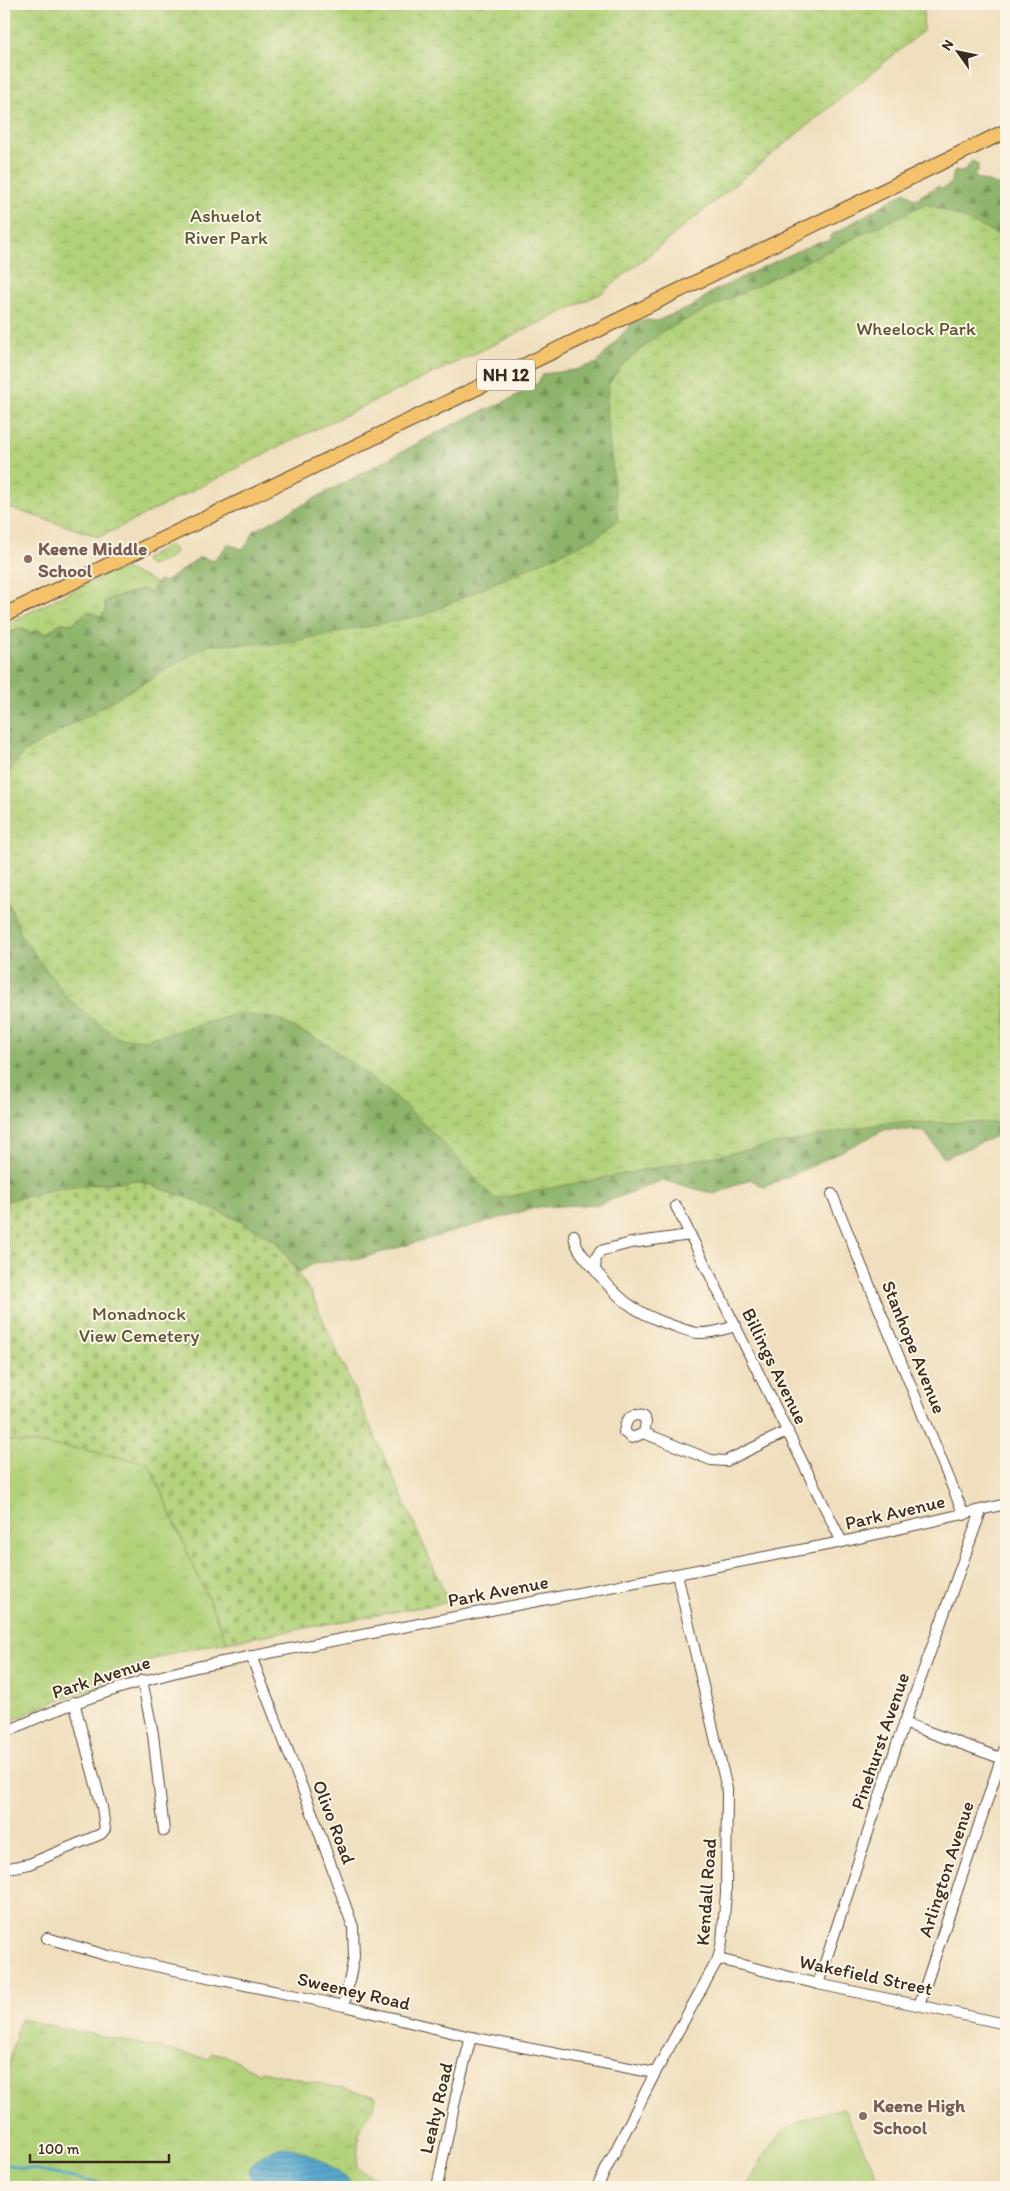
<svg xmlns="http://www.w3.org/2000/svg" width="1010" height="2191" viewBox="0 0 1010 2191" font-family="Itim,sans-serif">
	<defs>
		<pattern id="grass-tufts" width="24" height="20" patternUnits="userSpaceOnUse" patternTransform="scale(1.25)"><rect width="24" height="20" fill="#b2d27a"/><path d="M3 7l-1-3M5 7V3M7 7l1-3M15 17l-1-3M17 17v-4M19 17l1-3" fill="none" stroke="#9ab469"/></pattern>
		<pattern id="forest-firs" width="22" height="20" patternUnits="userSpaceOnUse" patternTransform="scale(1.25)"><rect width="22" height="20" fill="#8db46a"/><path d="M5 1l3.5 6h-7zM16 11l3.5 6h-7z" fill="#749357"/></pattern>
		<pattern id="wetland-marsh" width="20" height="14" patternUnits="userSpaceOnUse" patternTransform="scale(1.25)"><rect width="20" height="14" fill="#b2d27a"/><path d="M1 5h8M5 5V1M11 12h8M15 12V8" fill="none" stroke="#9ab469"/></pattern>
		<pattern id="cemetery-stones" width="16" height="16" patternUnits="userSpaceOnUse" patternTransform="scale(1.25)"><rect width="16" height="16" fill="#b2d27a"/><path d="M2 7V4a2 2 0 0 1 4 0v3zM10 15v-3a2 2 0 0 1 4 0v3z" fill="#9ab469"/></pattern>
		<pattern id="water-rules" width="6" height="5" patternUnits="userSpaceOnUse" patternTransform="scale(1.25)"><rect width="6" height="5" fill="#53a7ce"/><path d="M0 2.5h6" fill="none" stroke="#4688a7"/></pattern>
	</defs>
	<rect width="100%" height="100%" fill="#fcf5e5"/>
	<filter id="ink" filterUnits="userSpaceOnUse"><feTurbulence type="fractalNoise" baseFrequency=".02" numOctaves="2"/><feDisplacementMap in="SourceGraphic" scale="10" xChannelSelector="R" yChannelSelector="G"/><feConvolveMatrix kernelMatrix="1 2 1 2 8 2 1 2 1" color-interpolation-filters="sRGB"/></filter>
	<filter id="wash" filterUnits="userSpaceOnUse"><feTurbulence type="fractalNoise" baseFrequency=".0096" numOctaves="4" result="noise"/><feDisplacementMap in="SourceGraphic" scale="20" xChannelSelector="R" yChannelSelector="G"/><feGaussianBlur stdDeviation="1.12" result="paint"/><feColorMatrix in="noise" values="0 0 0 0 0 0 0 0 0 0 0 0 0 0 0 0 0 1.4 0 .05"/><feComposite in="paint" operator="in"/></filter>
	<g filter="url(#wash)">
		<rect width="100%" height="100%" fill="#f0dfbe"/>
		<g fill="url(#grass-tufts)" stroke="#767e4c">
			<path d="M169 545 176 550C172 559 158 565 149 566L144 559Z"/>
			<path d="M126 570C137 575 147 577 157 584L151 593 106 611 101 617H83L72 624 61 623 46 634 10 631 4 635V625L111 572Z"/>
			<polygon points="4,1440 82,1449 149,1464 227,1642 179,1651 126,1669 127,1676 50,1703 9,1722 4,1722"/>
			<polygon points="20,2019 209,2059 212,2052 224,2055 260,2074 261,2071 376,2096 374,2106 359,2132 357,2168 393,2187 4,2187 4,2084"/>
		</g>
		<polygon fill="url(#forest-firs)" stroke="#646f44" points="972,161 978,164 978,171 974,172 976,178 1006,188 1006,1132 944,1158 924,1131 886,1129 814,1165 764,1187 750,1179 715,1194 663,1180 600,1204 538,1207 362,1258 315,1263 298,1273 277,1242 242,1222 191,1199 137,1180 55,1189 4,1202 4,635 21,628 31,634 37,630 46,634 61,623 72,624 88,611 101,617 106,610 104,601 142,589 151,593 159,580 165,582 200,557 213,561 228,544 242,549 248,543 254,531 448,427 510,399 538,383 543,374 575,370 597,363 632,323 647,320 656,321 691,307 712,292 761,268 818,242 830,241 830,236 905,192 915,199 938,186 942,189 950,184 955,170 964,172"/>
		<g fill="url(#wetland-marsh)" stroke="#767e4c">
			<polygon points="4,4 924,4 923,31 602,293 297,438 100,537 4,506"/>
			<polygon points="925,204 949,212 1006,238 1006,1123 889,1122 495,1199 435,1135 393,1095 329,1045 275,1018 237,1014 145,1040 118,1038 67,998 22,937 4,890 4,786 6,777 24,752 209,645 284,643 424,615 597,537 618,520 606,410 608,385 622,365 663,331"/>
		</g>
		<polygon fill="url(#cemetery-stones)" stroke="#767e4c" points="137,1180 191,1199 242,1222 277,1242 311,1293 449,1602 227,1642 149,1464 82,1449 4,1440 4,1202 55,1189"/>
		<path fill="#b2d27a" stroke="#767e4c" d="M843 2108 883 2187H747C760 2162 774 2132 803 2120 816 2115 830 2112 843 2108Z"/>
		<path fill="url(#water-rules)" stroke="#476876" d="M279 2148C282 2148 287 2147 291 2148 308 2151 345 2173 354 2187H263L252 2181 248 2170C256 2158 265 2153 279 2148Z"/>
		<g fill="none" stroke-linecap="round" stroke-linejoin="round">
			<polyline stroke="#53a7ce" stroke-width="2.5" points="4,2164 118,2187"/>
		</g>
	</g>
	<g filter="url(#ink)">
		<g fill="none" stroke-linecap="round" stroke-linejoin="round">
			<defs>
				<g id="minor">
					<polyline points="832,1194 964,1515"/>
					<polyline points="676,1206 842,1542"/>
					<path d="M574 1235C576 1251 586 1258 595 1270 619 1299 632 1311 668 1324 678 1327 688 1332 698 1333 711 1334 724 1329 736 1326"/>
					<polyline points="595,1269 596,1258 600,1251 631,1243 690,1235"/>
					<path d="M635 1415 643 1416 646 1422 644 1433 632 1438 624 1432C626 1424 626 1418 635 1415Z"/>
					<polyline points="644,1433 711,1460 726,1461 788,1431"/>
					<polyline points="251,1656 316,1823 353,1927 354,1957 344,2006"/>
					<polyline points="142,1680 153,1734 164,1831"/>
					<polyline points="904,1723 1006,1760"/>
					<path d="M4 1733C66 1703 130 1683 197 1667L842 1542 1006 1504"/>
					<polyline points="4,1869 29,1864 101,1834 105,1829 102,1807 74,1702"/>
					<polyline points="47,1938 109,1956 344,2006 471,2037 655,2073"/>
					<polyline points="718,1959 818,1984 1006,2024"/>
					<polyline points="818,1984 897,1744 981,1511"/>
					<polyline points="919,2005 1006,1744"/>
					<polyline points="437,2187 456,2096 471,2037"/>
					<polyline points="597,2187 655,2073 718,1959 722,1942 726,1893 727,1789 677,1574"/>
				</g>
				<polyline id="highway" points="4,615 598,330 1006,131"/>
			</defs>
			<use href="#minor" stroke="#564536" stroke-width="12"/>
			<use href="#highway" stroke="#564536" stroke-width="16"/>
			<use href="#minor" stroke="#fff" stroke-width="10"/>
			<use href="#highway" stroke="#f4c26a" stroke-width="14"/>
		</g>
	</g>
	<g fill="#8d6e63" stroke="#fcf5e5" stroke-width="2">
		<circle cx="28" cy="559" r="5"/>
		<circle cx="863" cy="2116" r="5"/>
	</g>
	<g text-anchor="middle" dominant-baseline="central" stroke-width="4" stroke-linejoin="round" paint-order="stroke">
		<rect fill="#fcf5e5" stroke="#75675a" stroke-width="1" x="477" y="359.5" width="58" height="31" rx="4"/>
		<g font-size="18" font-weight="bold" fill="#3b2a1e">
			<text x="506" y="375">NH 12</text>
		</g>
		<g font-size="19" fill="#595435" stroke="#fcf5e5">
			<text x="226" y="215">Ashuelot<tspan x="226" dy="22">River Park</tspan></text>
			<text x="916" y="328">Wheelock Park</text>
			<text x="139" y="1313">Monadnock<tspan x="139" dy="22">View Cemetery</tspan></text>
		</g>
		<g font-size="19" font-weight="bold" fill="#785e54" stroke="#fcf5e5" text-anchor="start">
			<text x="38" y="548">Keene Middle<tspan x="38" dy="22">School</tspan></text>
			<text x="873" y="2105">Keene High<tspan x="873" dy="22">School</tspan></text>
		</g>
		<g font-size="19" fill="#3b2a1e" stroke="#fcf5e5">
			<text transform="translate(914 1347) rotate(68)">Stanhope Avenue</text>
			<text transform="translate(775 1366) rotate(64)">Billings Avenue</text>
			<text transform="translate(895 1512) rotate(-13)">Park Avenue</text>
			<text transform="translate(498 1591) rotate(-11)">Park Avenue</text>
			<text transform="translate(101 1677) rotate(-18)">Park Avenue</text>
			<text transform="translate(880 1741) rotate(-71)">Pinehurst Avenue</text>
			<text transform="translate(334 1822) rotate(69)">Olivo Road</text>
			<text transform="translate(946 1869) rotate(-72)">Arlington Avenue</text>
			<text transform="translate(706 1892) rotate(-86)">Kendall Road</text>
			<text transform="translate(866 1975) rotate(12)">Wakefield Street</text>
			<text transform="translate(354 1991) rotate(13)">Sweeney Road</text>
			<text transform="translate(436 2108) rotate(-77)">Leahy Road</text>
		</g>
	</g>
	<rect width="1010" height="2191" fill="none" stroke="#fcf5e5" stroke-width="20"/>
	<g transform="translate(958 52) rotate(303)" stroke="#fcf5e5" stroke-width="4" paint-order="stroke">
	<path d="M0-4L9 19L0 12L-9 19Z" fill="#3b2a1e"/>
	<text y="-8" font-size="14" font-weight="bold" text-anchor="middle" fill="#3b2a1e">N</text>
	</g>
	<path d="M30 2154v8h139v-8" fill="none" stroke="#3b2a1e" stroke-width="2.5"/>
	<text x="38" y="2154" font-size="15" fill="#3b2a1e" stroke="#fcf5e5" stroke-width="4" paint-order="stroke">100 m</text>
</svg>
